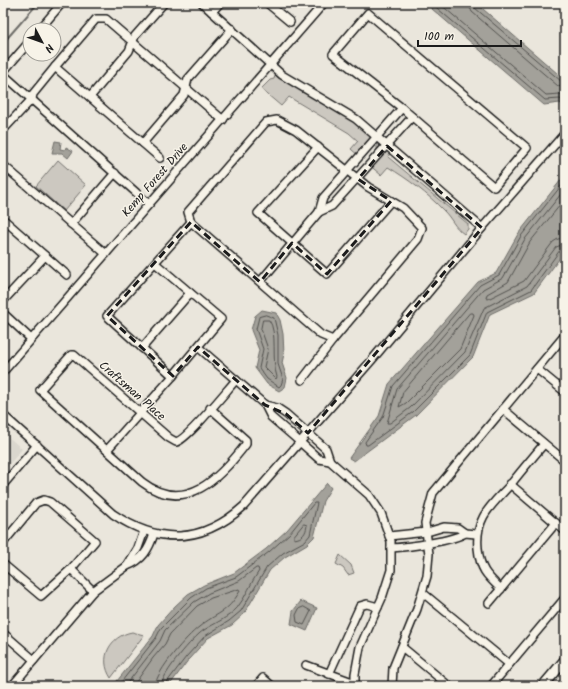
<svg xmlns="http://www.w3.org/2000/svg" width="568" height="689" viewBox="0 0 568 689" font-family="Kalam,sans-serif">
	<rect width="100%" height="100%" fill="#eae6dc"/>
	<filter id="ink" filterUnits="userSpaceOnUse"><feTurbulence type="fractalNoise" baseFrequency=".025" numOctaves="2"/><feDisplacementMap in="SourceGraphic" scale="8" xChannelSelector="R" yChannelSelector="G"/><feConvolveMatrix kernelMatrix="1 2 1 2 8 2 1 2 1" color-interpolation-filters="sRGB"/></filter>
	<g filter="url(#ink)">
		<polygon fill="#dad7ce" points="3,432 22,449 3,472"/>
		<g fill="#ccc8c0" stroke="#74726e">
			<path d="M277 70 356 119 392 149 388 157 468 224V229L464 234C454 227 452 219 444 211 428 194 408 179 388 167L381 175 367 163 377 150V138L360 157 351 149 358 141 349 133 289 97 281 106 261 89 270 80 274 79Z"/>
			<polygon points="58,160 86,185 64,211 36,186"/>
			<polygon points="340,555 351,565 354,573 348,575 343,568 336,564"/>
			<path d="M132 632 144 635 111 678C98 658 110 636 132 632Z"/>
		</g>
		<g fill="#a3a19a" stroke="#6d6c68">
			<polygon points="425,3 476,3 565,80 565,107 560,103 544,105"/>
			<polygon points="55,141 61,142 60,149 65,150 66,147 73,151 68,158 62,153 52,153"/>
			<polygon points="565,175 565,251 534,293 490,314 473,357 416,415 354,461 349,458 379,416 389,384 478,282 496,273 518,234"/>
			<polygon points="262,310 276,313 280,320 283,334 284,354 282,363 287,378 285,387 279,391 267,384 255,368 259,350 251,330 255,316"/>
			<polygon points="327,483 331,488 323,501 314,537 307,544 285,557 270,570 244,614 232,625 208,638 189,659 169,686 113,686 153,636 158,625 175,606 188,594 204,585 234,573 266,549 287,530"/>
			<polygon points="301,601 317,608 307,631 291,624 293,611"/>
		</g>
		<g fill="none" stroke-linecap="round" stroke-linejoin="round">
			<g stroke="#52514e" stroke-width="1">
				<polyline points="431,3 545,100 560,99 565,102"/>
				<polyline points="439,3 546,95 560,94 565,96"/>
				<polyline points="468,3 472,12 558,86 565,88"/>
				<polyline points="473,3 475,8 561,81 565,83"/>
				<polyline points="565,181 521,236 499,275 480,285 393,386 383,417 365,442 366,445 368,445 413,412 470,355 487,312 531,290 560,250 565,249"/>
				<polyline points="565,189 525,239 503,278 483,289 397,389 387,423 390,423 410,408 465,352 484,308 527,286 556,247 565,244"/>
				<polyline points="565,199 530,242 508,282 487,294 486,298 488,299 524,281 553,242 558,239 565,238"/>
				<polygon points="470,313 473,313 474,315 460,349 406,403 399,407 403,392"/>
				<polygon points="266,315 274,318 278,335 278,364 283,379 281,385 279,387 267,379 259,368 263,349 256,329 259,317"/>
				<path d="M263 320H269C278 332 271 360 277 377L276 379 264 367 268 349 261 329Z"/>
				<path d="M304 524 307 525C306 533 303 538 294 539V536Z"/>
				<polygon points="304,607 311,611 304,625 297,622 296,615 299,609"/>
				<polyline points="118,686 156,638 161,628 191,598 206,588 236,577 269,552 290,533 314,503 317,503 310,535 305,541 283,553 267,567 241,611 229,621 205,636 186,657 167,682 166,686"/>
				<path d="M125 686 160 641 165 630 194 602 209 593 239 581 256 568H258L259 571C251 582 246 597 237 608 228 618 215 623 204 630 193 637 162 674 161 686"/>
				<path d="M133 686 153 658 165 644 170 634 197 606 211 598 239 589 240 591C226 615 217 612 199 627 187 636 156 671 155 686"/>
			</g>
			<polyline stroke="#6d6c68" stroke-width="2" points="3,43 38,3"/>
			<defs>
				<g id="minor">
					<polyline points="267,3 290,22"/>
					<polyline points="212,12 220,3"/>
					<polygon points="368,13 527,148 494,187 402,108 333,54"/>
					<polyline points="39,30 62,3"/>
					<polyline points="55,67 96,19 106,19 223,120"/>
					<polyline points="3,72 30,41"/>
					<polyline points="3,74 149,204"/>
					<polyline points="90,97 129,51 135,36 164,3"/>
					<polyline points="402,108 323,198 319,212 332,206 412,117"/>
					<polyline points="3,130 32,99 33,94 55,67 160,158"/>
					<polyline points="143,143 184,95 188,79 232,29"/>
					<polyline points="318,147 258,213 327,274 391,201"/>
					<polyline points="3,165 106,254"/>
					<polyline points="3,219 67,275"/>
					<polyline points="71,224 115,173"/>
					<polyline points="482,228 565,133"/>
					<polyline points="155,263 221,319 173,376 107,316 191,222"/>
					<polyline points="260,282 321,335 333,340 418,239 422,228 403,208 368,187 296,130 277,120 266,122 188,212 191,222 260,282 319,212"/>
					<polyline points="3,301 45,256"/>
					<polyline points="3,313 31,339"/>
					<polyline points="198,347 265,405 271,417 292,435 319,459 330,461 369,495 381,513 391,541 391,570 382,598 360,647 355,674 355,686"/>
					<polyline points="142,348 190,293"/>
					<polyline points="537,369 565,392"/>
					<polyline points="3,372 324,3"/>
					<polyline points="302,380 333,340"/>
					<polyline points="265,405 277,408 286,414 326,449 330,461"/>
					<path d="M210 408 246 440V444C220 478 185 515 142 482L40 390 71 355H74L169 438 176 442C187 440 226 391 236 380"/>
					<polyline points="503,409 565,461"/>
					<path d="M3 415 113 514C159 545 202 544 244 506L371 361 482 228 356 119 282 75 202 3"/>
					<polyline points="107,450 173,376"/>
					<polyline points="510,484 565,531"/>
					<polyline points="3,485 37,445"/>
					<polyline points="389,536 427,532 444,527 458,528 465,533 476,534"/>
					<polyline points="3,543 36,503 44,500 50,502 95,541 71,569 41,596 3,564"/>
					<path d="M391 548C407 547 454 541 465 533"/>
					<path d="M127 566C143 560 149 549 154 534"/>
					<polyline points="71,569 93,591"/>
					<path d="M501 589C486 575 480 569 478 548 475 517 491 506 511 484 522 470 533 457 544 444"/>
					<polyline points="423,593 509,664"/>
					<polyline points="489,603 556,523"/>
					<polyline points="3,633 34,660"/>
					<polyline points="402,647 449,686"/>
					<polyline points="306,665 355,683"/>
					<polyline points="329,674 360,606 367,604 378,607"/>
					<polyline points="12,686 93,591 127,566 138,548 144,531"/>
					<polyline points="256,686 263,678 272,686"/>
					<polyline points="392,686 393,668 417,609 427,576 429,554 425,523 433,493 565,335"/>
					<polyline points="491,686 565,598"/>
				</g>
				<polyline id="major" points="543,686 565,660"/>
			</defs>
			<use href="#minor" stroke="#1c1c1c" stroke-width="10"/>
			<use href="#major" stroke="#1c1c1c" stroke-width="12"/>
			<use href="#minor" stroke="#f7f3e8" stroke-width="7"/>
			<use href="#major" stroke="#f7f3e8" stroke-width="9"/>
		</g>
	</g>
	<path fill="none" stroke="#1c1c1c" stroke-width="3" stroke-dasharray="8 5" stroke-linejoin="round" d="M387 146 482 228 308 433 286 414 265 405 198 347 173 376 107 316 191 222 260 282 292 243 327 274 391 201 358 179Z"/>
	<g text-anchor="middle" dominant-baseline="central" stroke-width="3" stroke-linejoin="round" paint-order="stroke">
		<g font-size="12" fill="#1c1c1c" stroke="#f7f3e8">
			<text transform="translate(155 180) rotate(-49)">Kemp Forest Drive</text>
			<text transform="translate(132 391) rotate(41)">Craftsman Place</text>
		</g>
	</g>
	<rect width="568" height="689" fill="none" stroke="#f7f3e8" stroke-width="16"/>
	<rect x="8" y="8" width="552" height="673" fill="none" stroke="#1c1c1c" stroke-width="1.5" filter="url(#ink)"/>
	<g transform="translate(42 42) rotate(131)"><circle r="19" fill="#f7f3e8" stroke="#9f9d96"/>
	<path d="M0-3L7 15L0 10L-7 15Z" fill="#1c1c1c"/>
	<text y="-6" font-size="11" font-weight="bold" text-anchor="middle" fill="#1c1c1c">N</text>
	</g>
	<path d="M418 40v6h103v-6" fill="none" stroke="#1c1c1c" stroke-width="2"/>
	<text x="424" y="40" font-size="12" fill="#1c1c1c" stroke="#f7f3e8" stroke-width="3" paint-order="stroke">100 m</text>
</svg>
